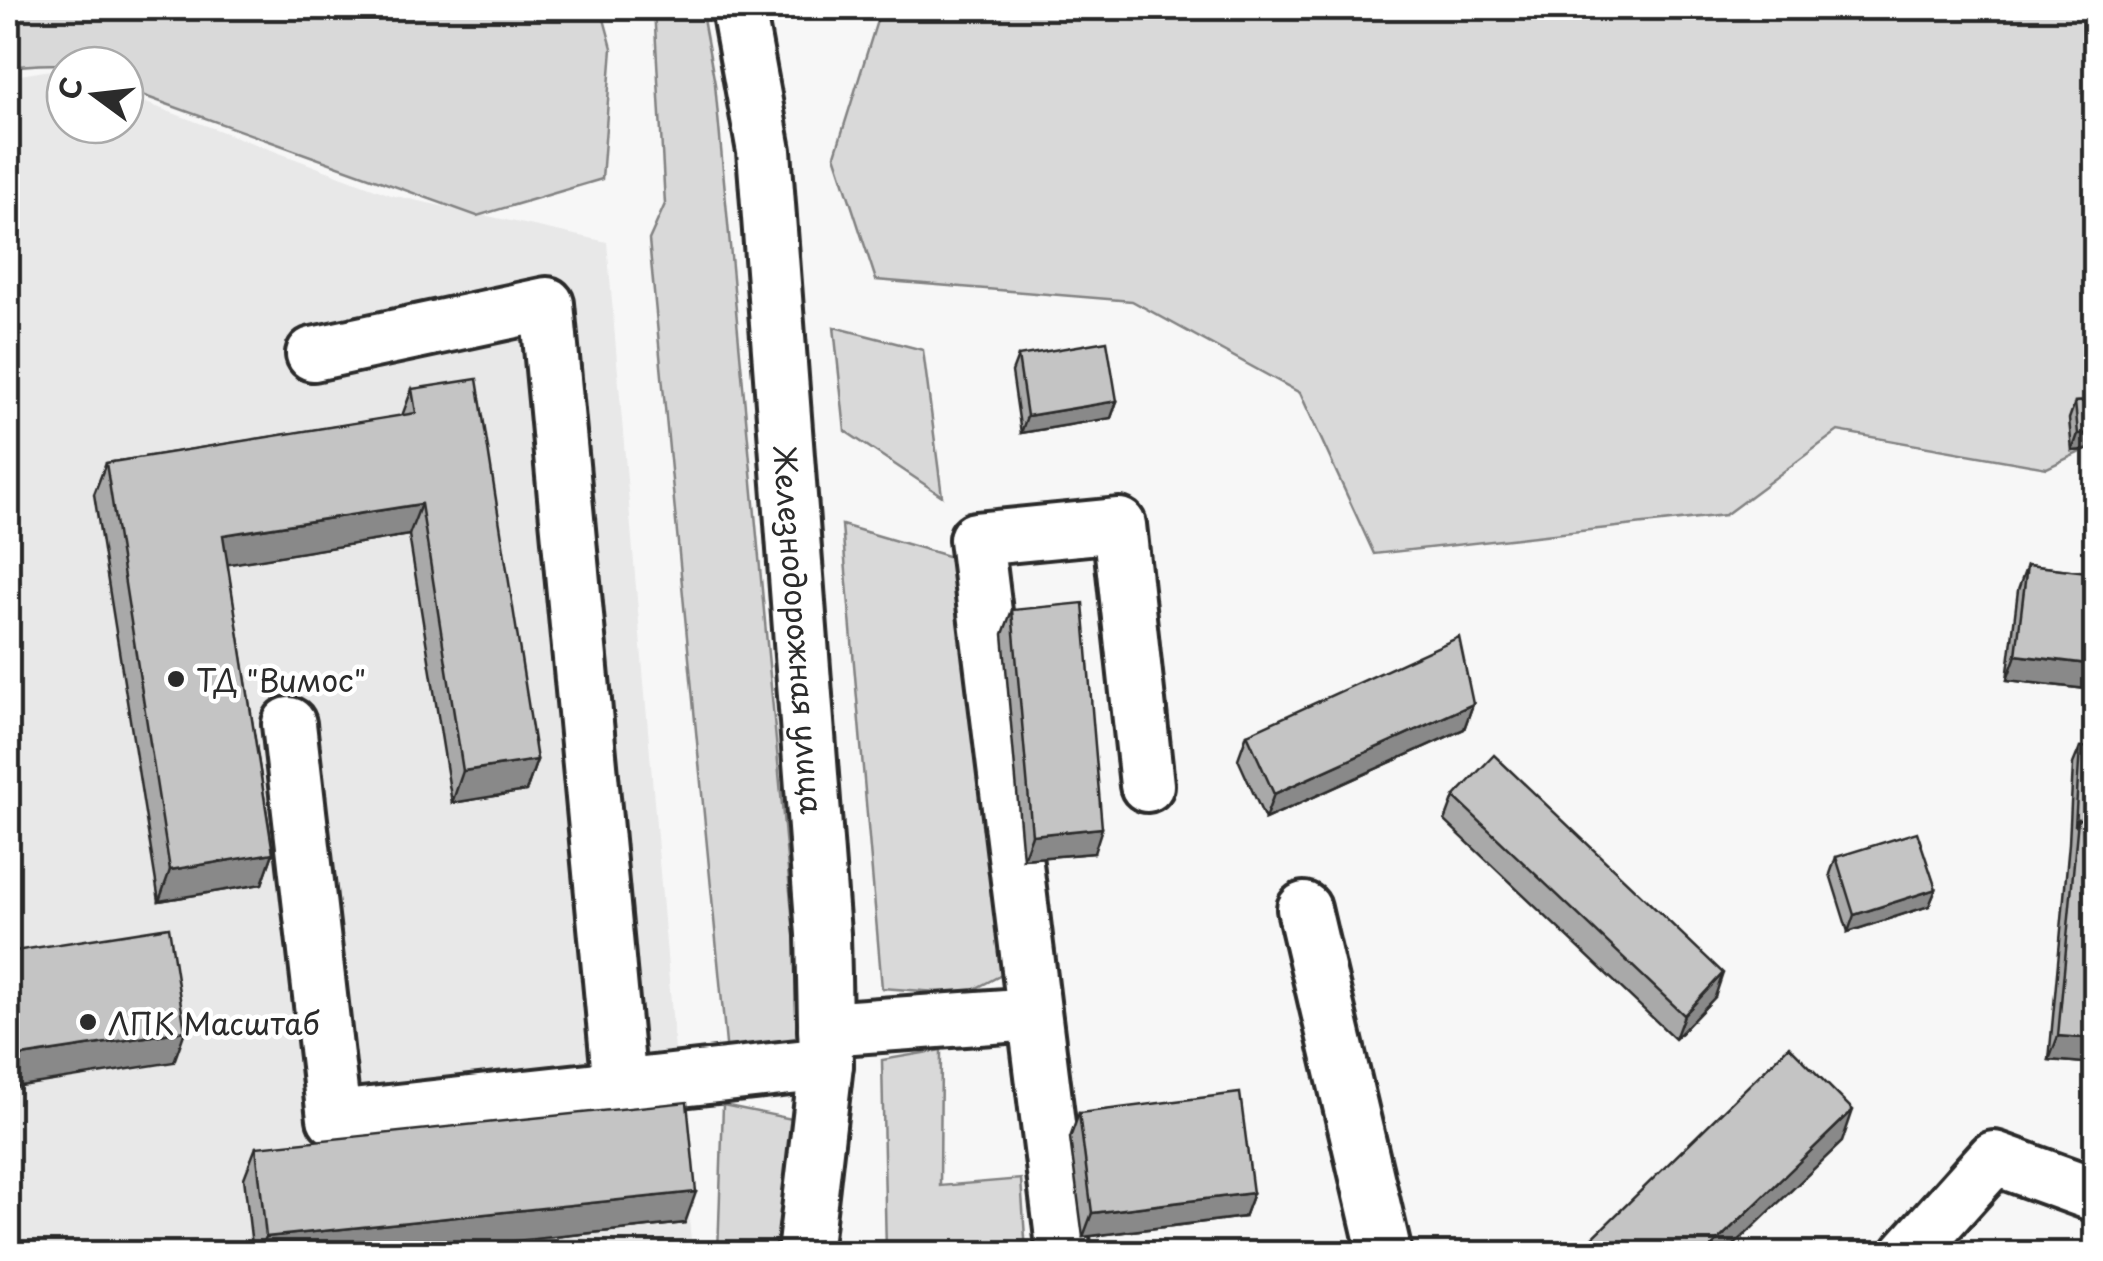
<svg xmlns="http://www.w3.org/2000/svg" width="2103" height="1261" viewBox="0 0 2103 1261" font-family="'Playpen Sans',sans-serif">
	<rect width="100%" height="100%" fill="#f7f7f7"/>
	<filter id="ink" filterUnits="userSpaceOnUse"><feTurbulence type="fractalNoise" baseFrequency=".01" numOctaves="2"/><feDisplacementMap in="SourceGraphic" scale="20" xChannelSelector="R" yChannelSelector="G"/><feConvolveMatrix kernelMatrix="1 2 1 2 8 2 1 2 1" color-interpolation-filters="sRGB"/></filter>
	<g filter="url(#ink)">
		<polygon fill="#e8e8e8" points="57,69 65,72 65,125 125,125 125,95 391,195 607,242 692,1253 255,1253 242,1169 253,1253 8,1254 8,77"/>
		<g fill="#d9d9d9" stroke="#828282" stroke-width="2.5">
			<path d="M8 8H601L612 48 602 179 477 216 125 89V65C84 65 48 62 8 67Z"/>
			<polygon points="654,8 701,8 715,84 803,1031 793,1059 730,1086 649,240 665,204"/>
			<polygon points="881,8 2095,8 2095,445 2047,468 1838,431 1725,515 1374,554 1300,393 1132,301 876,280 835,155"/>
			<polygon points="834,327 923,350 942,496 845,431"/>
			<polygon points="842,525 958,559 1007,972 965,994 882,988"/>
			<polygon points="941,1050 940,1186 1021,1179 1026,1253 886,1253 882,1060"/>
			<polygon points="723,1105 797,1120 790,1253 718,1254"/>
		</g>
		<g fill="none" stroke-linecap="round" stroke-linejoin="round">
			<defs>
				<g id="minor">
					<path id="s1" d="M738 8 764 151 823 934 826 1064 804 1254"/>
					<polyline points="313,354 547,304 620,1087"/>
					<polyline points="289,724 334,1118 826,1064"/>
					<polyline points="1304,909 1385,1254"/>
					<polyline points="825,1029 1034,1014"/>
					<polyline points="1064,1254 976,539 1119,525 1147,785"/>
					<polyline points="1908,1254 1994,1158 2096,1195"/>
				</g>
			</defs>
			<use href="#minor" stroke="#2b2b2b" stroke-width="60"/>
			<use href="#minor" stroke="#fff" stroke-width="52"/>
		</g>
		<g fill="#a9a9a9" stroke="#2b2b2b" stroke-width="2.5">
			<polygon points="1018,356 1117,401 1111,418 1021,433 1012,372"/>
			<polygon points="412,389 537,760 526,791 452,803 409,535 227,564 273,853 262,884 159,901 94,494 106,463 402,416"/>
			<polygon points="2096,401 2096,449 2072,451 2069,419 2075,402"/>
			<polygon points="2027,565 2096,573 2096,690 2007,680 2018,590"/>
			<polygon points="1012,610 1094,853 1023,859 1003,634"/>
			<polygon points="1473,704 1464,729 1265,819 1238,759 1247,734"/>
			<polygon points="2080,747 2096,748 2096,1064 2049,1060 2069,843 2073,764"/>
			<polygon points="1454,797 1715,997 1675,1039 1445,821"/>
			<polygon points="1836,857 1936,889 1929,906 1848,932 1830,874"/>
			<polygon points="1079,1113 1253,1193 1244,1217 1083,1237 1070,1138"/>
			<polygon points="256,1147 685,1223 392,1254 253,1254 244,1178"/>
		</g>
		<g fill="#898989" stroke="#2b2b2b" stroke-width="2.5">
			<polygon points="1117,401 1111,418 1021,433 1027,416"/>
			<polygon points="2096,433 2096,449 2072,451 2078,434"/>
			<polygon points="421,504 409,535 212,567 223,535"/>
			<polygon points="2016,655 2096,665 2096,690 2007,680"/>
			<polygon points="1473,704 1464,729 1265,819 1274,794"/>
			<polygon points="537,760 526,791 452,803 463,771"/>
			<polygon points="1102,828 1094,853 1023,859 1032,835"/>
			<polygon points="273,853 262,884 159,901 170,870"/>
			<polygon points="1936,889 1929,906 1848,932 1854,915"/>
			<polygon points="1723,973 1715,997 1675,1039 1684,1015"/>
			<polygon points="185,1031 174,1062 8,1088 8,1058"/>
			<polygon points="2058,1036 2096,1039 2096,1064 2049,1060"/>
			<polygon points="1853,1110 1842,1142 1725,1254 1704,1254"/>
			<polygon points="696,1192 685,1223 392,1254 259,1254 266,1237"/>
			<polygon points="1253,1193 1244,1217 1083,1237 1092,1213"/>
		</g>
		<g fill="#c4c4c4" stroke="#2b2b2b" stroke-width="2.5">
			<polygon points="1107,341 1117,401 1027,416 1018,356"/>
			<polygon points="477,379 537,760 463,771 421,504 223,535 273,853 170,870 106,463 416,413 412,389"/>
			<polygon points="2096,401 2096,433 2078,434 2075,402"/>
			<polygon points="2027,565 2096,573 2096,665 2016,655"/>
			<polygon points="1083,603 1102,828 1032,835 1012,610"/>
			<polygon points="1459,637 1473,704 1274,794 1247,734"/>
			<polygon points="2080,747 2096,748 2096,820 2078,819 2075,826"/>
			<polygon points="1494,755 1723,973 1684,1015 1454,797"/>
			<polygon points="2078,819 2096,820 2096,1039 2058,1036"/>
			<polygon points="1917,832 1936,889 1854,915 1836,857"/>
			<polygon points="8,876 12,900 8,901"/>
			<polygon points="169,927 185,1031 8,1058 8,952"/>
			<polygon points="1789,1046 1853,1110 1704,1254 1576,1254"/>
			<polygon points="1240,1093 1253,1193 1092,1213 1079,1113"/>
			<polygon points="687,1102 696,1192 266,1237 256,1147"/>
		</g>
	</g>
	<g fill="#2b2b2b" stroke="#fff" stroke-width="4">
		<circle cx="176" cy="679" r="10"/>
		<circle cx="88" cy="1022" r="10"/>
	</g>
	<g text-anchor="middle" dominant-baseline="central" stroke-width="9" stroke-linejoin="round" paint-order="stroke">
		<g font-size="30" fill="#2b2b2b" stroke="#fff">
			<text stroke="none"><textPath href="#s1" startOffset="625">Железнодорожная улица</textPath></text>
		</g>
		<g font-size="30" fill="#2b2b2b" stroke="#fff" text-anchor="start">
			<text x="196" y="679">ТД "Вимос"</text>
			<text x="108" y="1022">ЛПК Масштаб</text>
		</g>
	</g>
	<rect width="2103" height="1261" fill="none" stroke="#fff" stroke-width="40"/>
	<rect x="20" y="20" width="2063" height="1221" fill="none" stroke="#2b2b2b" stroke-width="4" filter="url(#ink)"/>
	<g transform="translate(95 95) rotate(285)"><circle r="48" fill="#ffffff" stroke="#aaaaaa" stroke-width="2.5"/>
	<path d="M0-8L18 38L0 25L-18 38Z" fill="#2b2b2b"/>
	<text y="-15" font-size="28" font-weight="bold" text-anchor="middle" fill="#2b2b2b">С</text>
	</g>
</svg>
